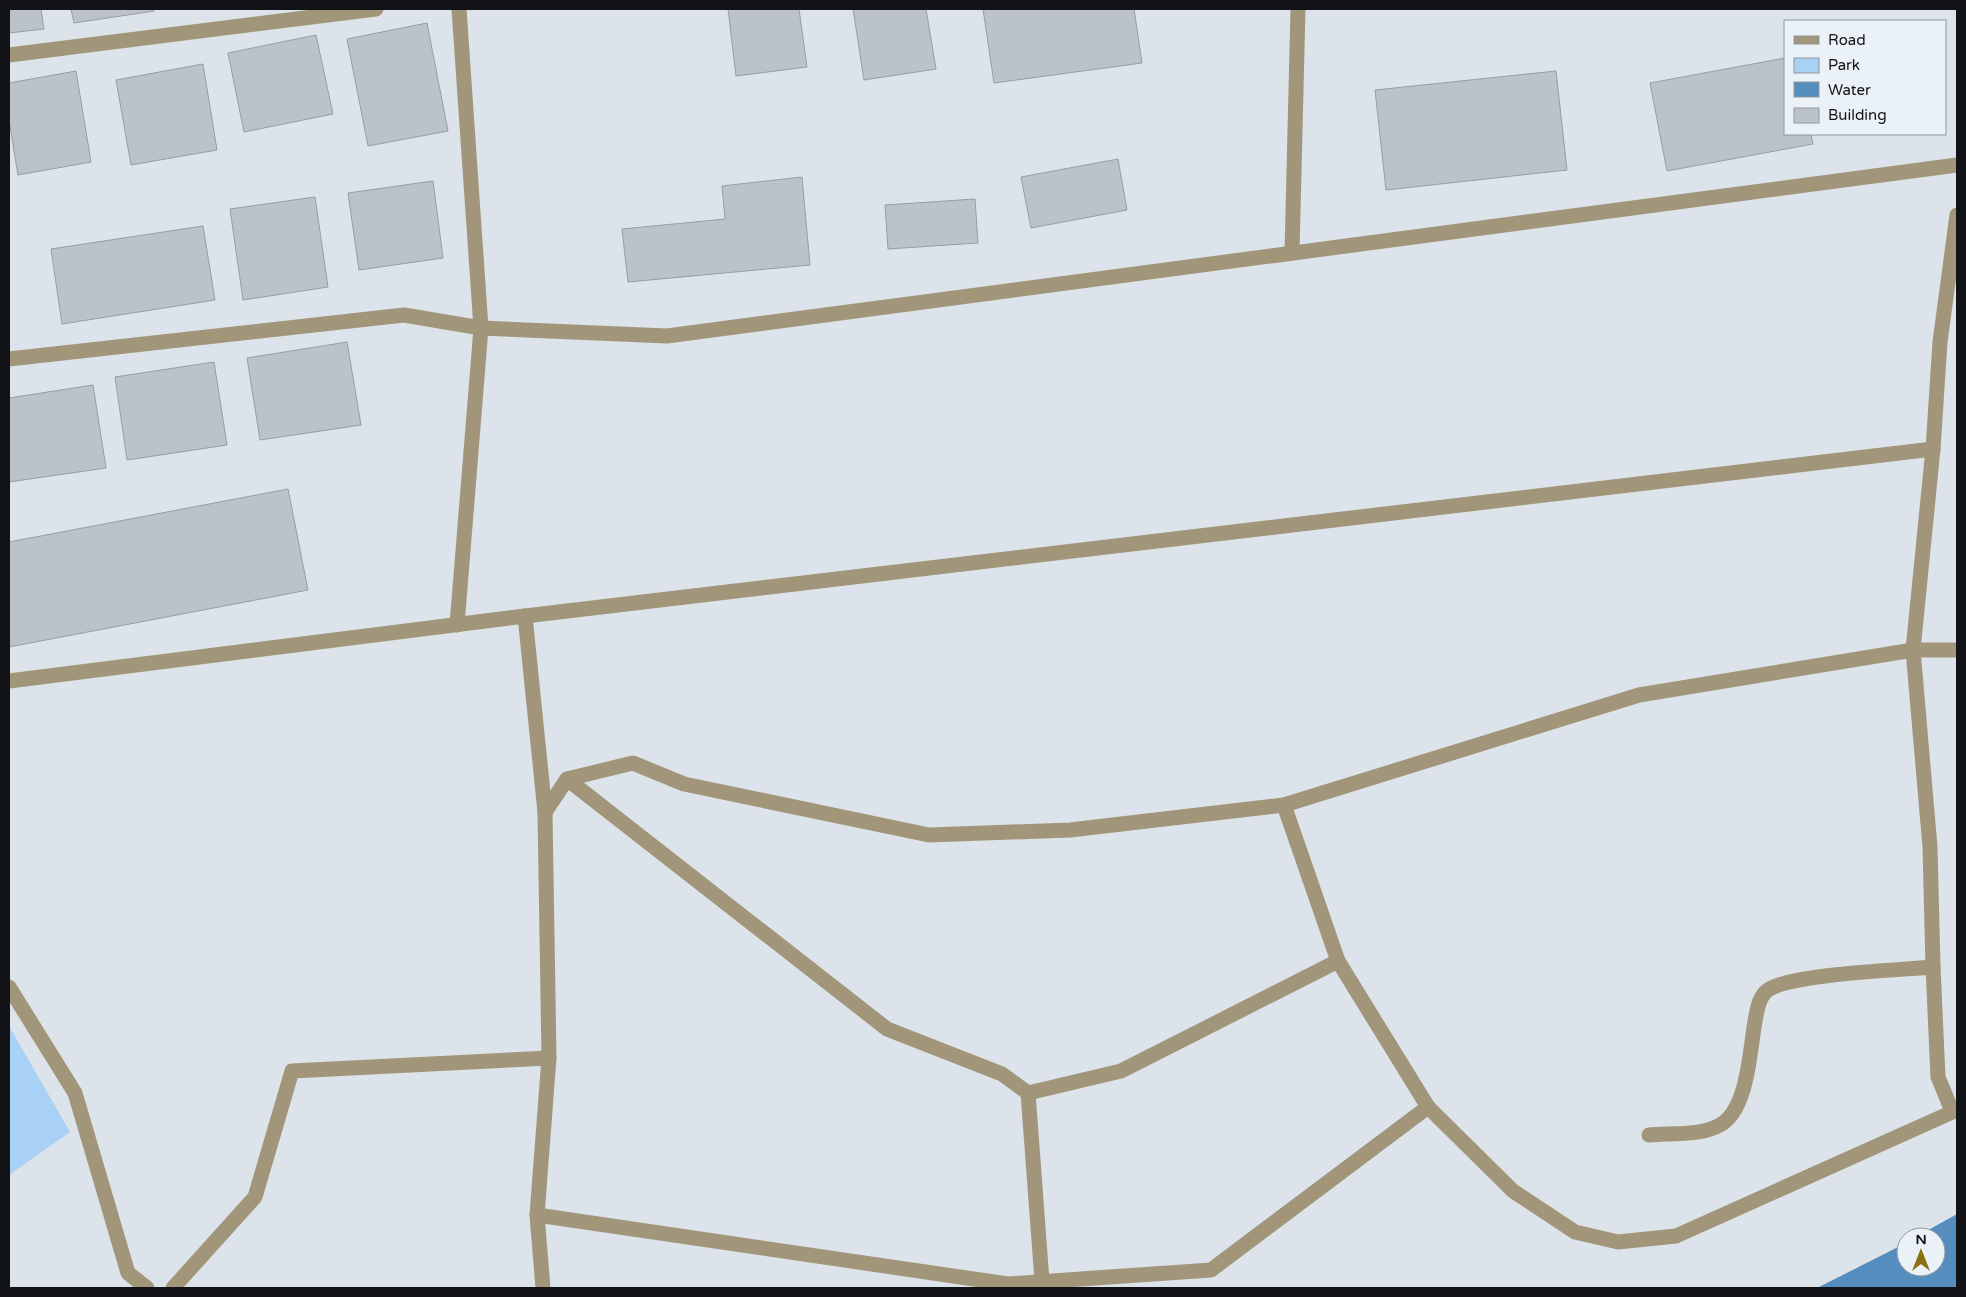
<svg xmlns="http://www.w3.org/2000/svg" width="1966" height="1297" viewBox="0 0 1966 1297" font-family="'Varela Round',sans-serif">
	<rect width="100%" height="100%" fill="#dce3ea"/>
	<polygon fill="#a9d1f5" points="9,1026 70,1132 9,1175"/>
	<polygon fill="#558dbf" points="1957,1214 1957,1288 1817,1288 1906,1243 1906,1267 1936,1267 1936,1237 1916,1237"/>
	<g fill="#bbc2c9" stroke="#969da3">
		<polygon points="9,9 41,9 44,29 9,33"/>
		<polygon points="71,9 154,9 154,11 74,23"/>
		<polygon points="728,9 799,9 807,67 736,76"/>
		<polygon points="853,9 926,9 936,69 864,80"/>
		<polygon points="983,9 1134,9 1142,63 994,83"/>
		<polygon points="427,23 448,131 368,146 347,39"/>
		<polygon points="316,35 333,114 244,132 228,53"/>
		<polygon points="1785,58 1785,134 1811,134 1813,144 1667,171 1650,83"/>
		<polygon points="203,64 217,150 131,165 116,80"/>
		<polygon points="76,71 91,162 18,175 9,120 9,83"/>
		<polygon points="1556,71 1567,170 1386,190 1375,90"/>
		<polygon points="1118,159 1127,210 1031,228 1021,177"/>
		<polygon points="802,177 810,265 628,282 622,229 725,219 722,186"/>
		<polygon points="433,181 443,258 359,270 348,193"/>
		<polygon points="315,197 328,287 243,300 230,209"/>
		<polygon points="975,199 978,243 888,249 885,205"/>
		<polygon points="203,226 215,300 62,324 51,249"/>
		<polygon points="347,342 361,425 260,440 247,358"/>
		<polygon points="214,362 227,445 127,460 115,377"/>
		<polygon points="93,385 106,468 9,482 9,398"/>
		<polygon points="288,489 308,590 9,647 9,542"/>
	</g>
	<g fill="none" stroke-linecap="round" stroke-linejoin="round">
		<g stroke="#a19679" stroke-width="15">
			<polyline points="9,55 376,9"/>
			<polyline points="1292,252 1298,9"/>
			<polyline points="9,359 404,315 481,328 667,336 1957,165"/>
			<polyline points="525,616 545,812 549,1058 537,1215 543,1288"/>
			<polyline points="457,625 481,328 459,9"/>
			<polyline points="9,681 525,616 1933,449"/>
			<polyline points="567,779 887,1029 1002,1074 1028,1093 1042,1281"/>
			<polyline points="1284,805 1338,961 1428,1107 1513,1191 1575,1232 1618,1242 1676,1236 1957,1110"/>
			<polyline points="545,812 567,779 633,763 684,784 929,835 1070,830 1284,805 1639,695 1913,650 1957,650"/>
			<polyline points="9,987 75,1093 128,1273 147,1288"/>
			<polyline points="1028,1093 1121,1071 1338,961"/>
			<polyline points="1952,1111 1938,1077 1933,967 1930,847 1913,650 1933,449 1940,342 1957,215"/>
			<path d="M1649 1135C1672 1133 1700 1136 1720 1125 1748 1110 1750 1049 1755 1021 1757 1010 1759 996 1768 990 1790 974 1900 970 1933 967"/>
			<polyline points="537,1215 1008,1284 1211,1270 1428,1107"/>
			<polyline points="173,1288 255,1197 292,1071 549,1058"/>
		</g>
	</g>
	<rect width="1966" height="1297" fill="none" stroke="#111316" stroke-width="20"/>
	<rect x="1784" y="20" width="162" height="115" fill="#eaf1f7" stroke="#93989d"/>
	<rect x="1794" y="36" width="25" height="8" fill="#a19679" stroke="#93989d"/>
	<text x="1828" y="45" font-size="15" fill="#111316">Road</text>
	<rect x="1794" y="58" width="25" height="15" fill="#a9d1f5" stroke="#93989d"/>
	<text x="1828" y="70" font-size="15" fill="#111316">Park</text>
	<rect x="1794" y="82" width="25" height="15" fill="#558dbf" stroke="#93989d"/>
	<text x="1828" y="95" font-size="15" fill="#111316">Water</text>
	<rect x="1794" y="108" width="25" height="15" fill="#bbc2c9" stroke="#93989d"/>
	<text x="1828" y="120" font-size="15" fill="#111316">Building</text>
	<g transform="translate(1921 1252)"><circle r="24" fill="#eaf1f7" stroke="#93989d"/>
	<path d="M0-4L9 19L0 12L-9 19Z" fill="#8b6f11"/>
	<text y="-8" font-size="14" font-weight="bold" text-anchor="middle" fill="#111316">N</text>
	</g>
</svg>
